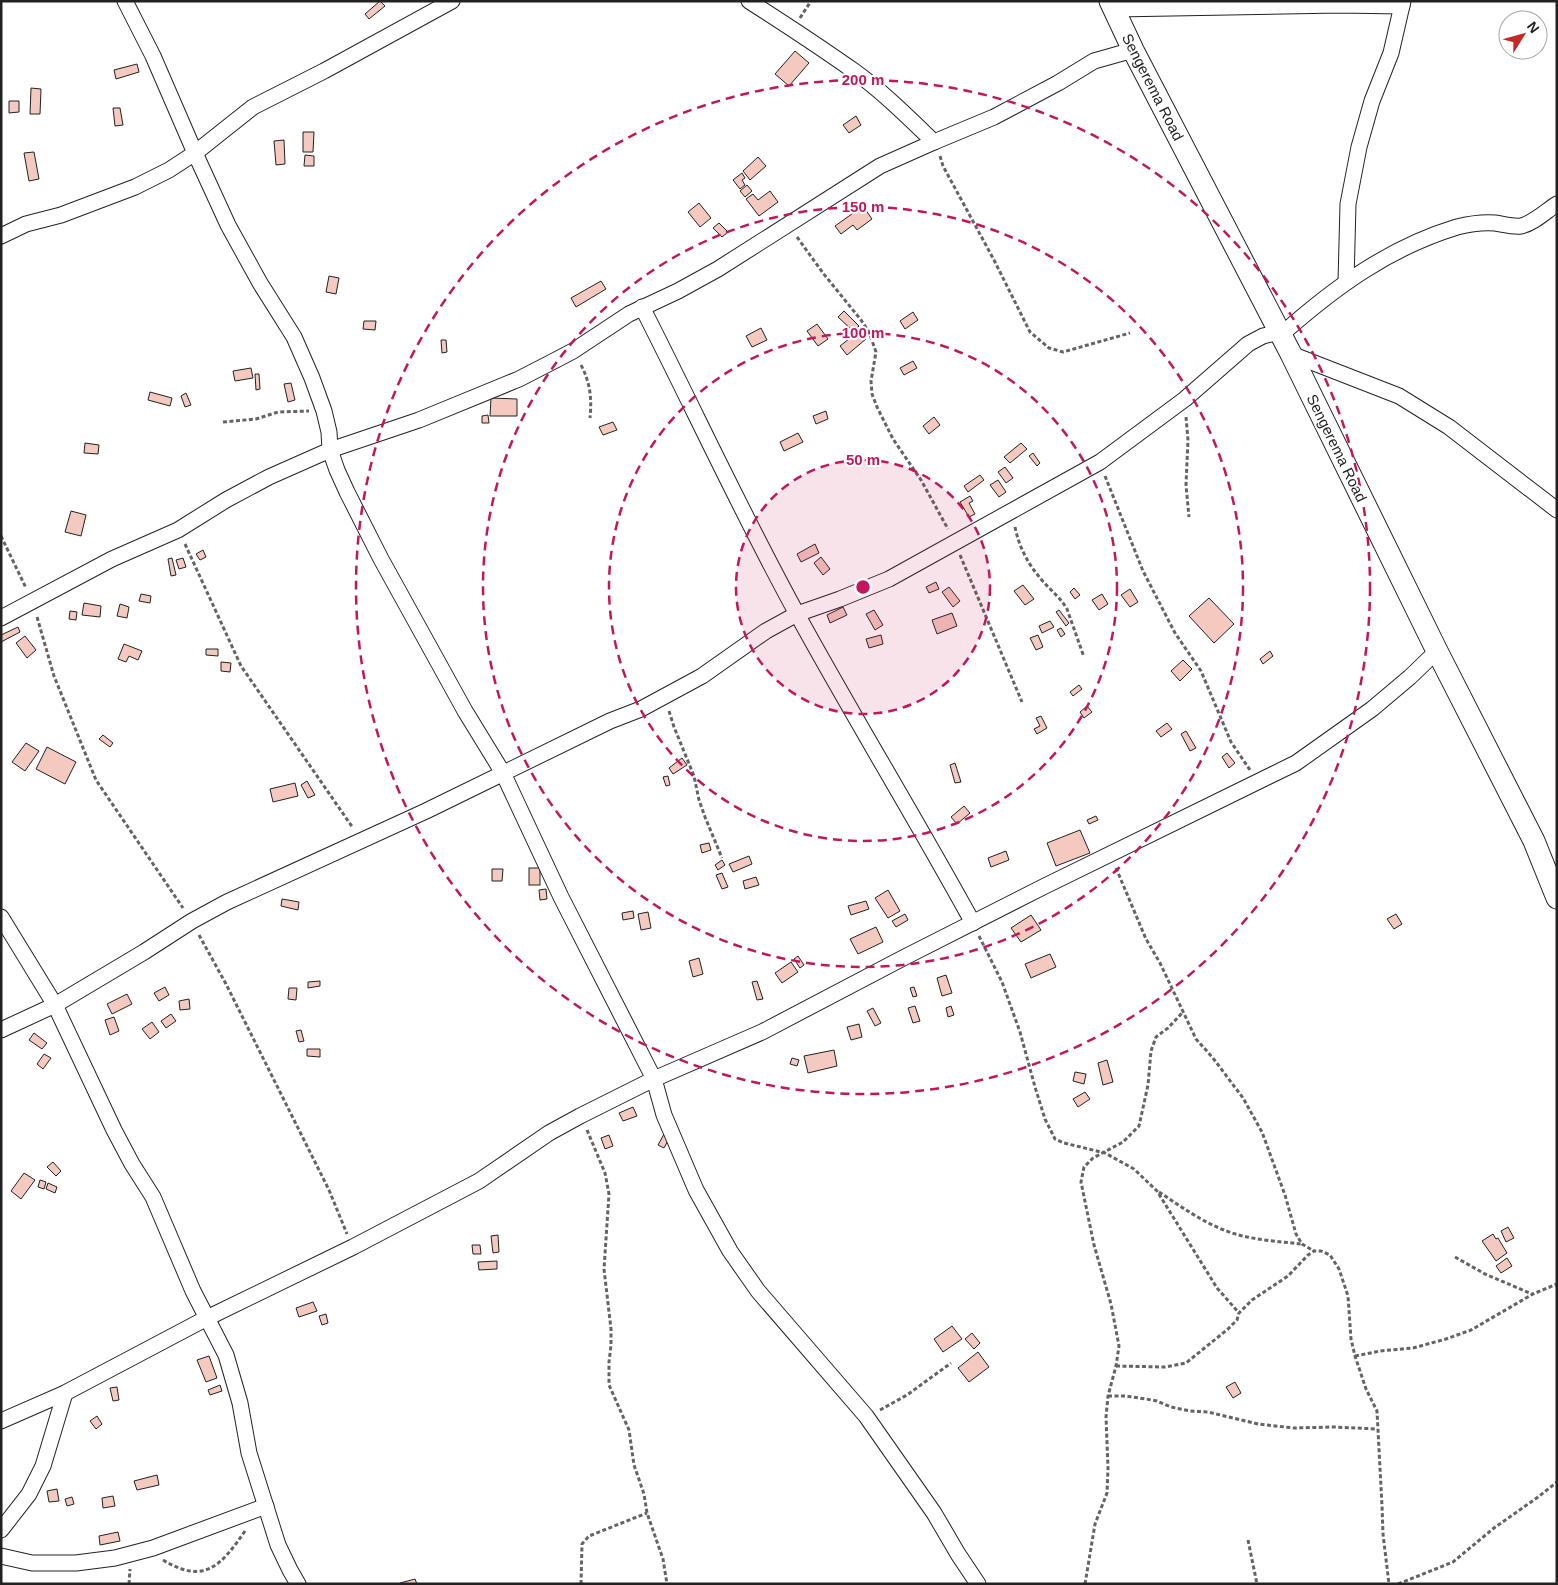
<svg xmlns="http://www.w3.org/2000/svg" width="1558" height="1585" viewBox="0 0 1558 1585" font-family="Helvetica,sans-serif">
	<rect width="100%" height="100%" fill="#fff"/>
	<g fill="#f3c9c0" stroke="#222">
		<polygon points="380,1 385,6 369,19 365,14"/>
		<polygon points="795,51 809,63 789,86 775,74"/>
		<polygon points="137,64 139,72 116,79 114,70"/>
		<polygon points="31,88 41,89 40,114 30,114"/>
		<polygon points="9,101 19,101 19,112 9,113"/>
		<polygon points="113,108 120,108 123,125 115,126"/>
		<polygon points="856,116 861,125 849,133 843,125"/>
		<polygon points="303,132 314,132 313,152 303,152"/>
		<polygon points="284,140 285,164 276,165 274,141"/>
		<polygon points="34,152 39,179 29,181 24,153"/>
		<polygon points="305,155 314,156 314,166 304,166"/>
		<polygon points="758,157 766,166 750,180 743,171"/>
		<polygon points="742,173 745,178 742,180 745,185 740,189 733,180"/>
		<polygon points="747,185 752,191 745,197 740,191"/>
		<polygon points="770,191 778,202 759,216 746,199 753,194 758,200"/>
		<polygon points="699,203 711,218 700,227 688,212"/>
		<polygon points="863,206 872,219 857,230 853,225 841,234 835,226"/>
		<polygon points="719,223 728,232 722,237 713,228"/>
		<polygon points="329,276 339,278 336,294 326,292"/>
		<polygon points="601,281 606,289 576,307 571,298"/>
		<polygon points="844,311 859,326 853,331 838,317"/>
		<polygon points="913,312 918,320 905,329 900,321"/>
		<polygon points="364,321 376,321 375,330 363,329"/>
		<polygon points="817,324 828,339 818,346 807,331"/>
		<polygon points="761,328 767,340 752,347 746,336"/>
		<polygon points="859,331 866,339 847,355 840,346"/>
		<polygon points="441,340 446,340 447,352 442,353"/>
		<polygon points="913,361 917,368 904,375 900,368"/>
		<polygon points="251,368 253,378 235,381 233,371"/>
		<polygon points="255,374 259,374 260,389 256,390"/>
		<polygon points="291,383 295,400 288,402 284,384"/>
		<polygon points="150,392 172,398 170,406 148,400"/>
		<polygon points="186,393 191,405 185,407 181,396"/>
		<polygon points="491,398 517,399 517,416 490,416"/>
		<polygon points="826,411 828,419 816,424 813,416"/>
		<polygon points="488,415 489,423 482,423 482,416"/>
		<polygon points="934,417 940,425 929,434 923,426"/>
		<polygon points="613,422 617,430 603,435 599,427"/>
		<polygon points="798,433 803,442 784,451 780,442"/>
		<polygon points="85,443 99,445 98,454 84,453"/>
		<polygon points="1021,443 1027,449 1010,463 1004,457"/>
		<polygon points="1033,453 1040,463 1037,466 1029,456"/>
		<polygon points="1005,467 1013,478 1006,483 998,472"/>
		<polygon points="980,475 984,480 968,492 964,486"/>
		<polygon points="998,480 1006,492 999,497 990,485"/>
		<polygon points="970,496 973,501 969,503 975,514 969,517 960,502"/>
		<polygon points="71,511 86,515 81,536 65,532"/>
		<polygon points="815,544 819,553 801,562 797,554"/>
		<polygon points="203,550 206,557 200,560 196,554"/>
		<polygon points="821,557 830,569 823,575 814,563"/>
		<polygon points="172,558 176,575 171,576 168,559"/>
		<polygon points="183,558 186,567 179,569 176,560"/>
		<polygon points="936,582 939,589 929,593 926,587"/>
		<polygon points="1023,585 1034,599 1025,605 1014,591"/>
		<polygon points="949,587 960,601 953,607 942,592"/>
		<polygon points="1074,588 1080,595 1075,599 1070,592"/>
		<polygon points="1130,589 1138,602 1130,607 1121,595"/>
		<polygon points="141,594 151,596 150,603 139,601"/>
		<polygon points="1102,594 1108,604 1099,610 1092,600"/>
		<polygon points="1209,598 1234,624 1214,643 1189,616"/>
		<polygon points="84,603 101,606 100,617 82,615"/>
		<polygon points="120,604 129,607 127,618 117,616"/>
		<polygon points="843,607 847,615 830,623 827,615"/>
		<polygon points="874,610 883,625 875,630 866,614"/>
		<polygon points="1059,610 1069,623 1066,626 1056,612"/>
		<polygon points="70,611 77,612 76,620 69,619"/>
		<polygon points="952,613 957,626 937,634 932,620"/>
		<polygon points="1050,621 1054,627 1042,633 1039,626"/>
		<polygon points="18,627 20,632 1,642 1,635"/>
		<polygon points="1061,628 1065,634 1061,637 1057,630"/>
		<polygon points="881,635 883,644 869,648 866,639"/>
		<polygon points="1038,635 1043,647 1036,650 1030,638"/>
		<polygon points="25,636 36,650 27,658 16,643"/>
		<polygon points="124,644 142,651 138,660 129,656 126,662 118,659"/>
		<polygon points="206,649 218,649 218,656 206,655"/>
		<polygon points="1270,651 1273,656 1263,664 1260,659"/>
		<polygon points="1183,660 1192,669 1180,681 1171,671"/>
		<polygon points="221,662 231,663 230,672 221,671"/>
		<polygon points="1079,685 1082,689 1073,696 1070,692"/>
		<polygon points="1087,706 1092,712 1084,718 1080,712"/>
		<polygon points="1041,716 1047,728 1037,734 1034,729 1040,726 1036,718"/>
		<polygon points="1167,723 1172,729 1161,737 1156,731"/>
		<polygon points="1186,731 1196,748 1190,751 1181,734"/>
		<polygon points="103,735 113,743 110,747 99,739"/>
		<polygon points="26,743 39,751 25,771 12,762"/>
		<polygon points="47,747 76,762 65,784 36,769"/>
		<polygon points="1227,753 1235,763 1229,768 1222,757"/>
		<polygon points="682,758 687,765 673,774 669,768"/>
		<polygon points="955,763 961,782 955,783 950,765"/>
		<polygon points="668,776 670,785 666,786 663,777"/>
		<polygon points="307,781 315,795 308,798 301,785"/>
		<polygon points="295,783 298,796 273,802 270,789"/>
		<polygon points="964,806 970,813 957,824 951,817"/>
		<polygon points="1096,816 1098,820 1089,824 1087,820"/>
		<polygon points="1080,830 1090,853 1056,866 1047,843"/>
		<polygon points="709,843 711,850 702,853 700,845"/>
		<polygon points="1006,851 1009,860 991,867 988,858"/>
		<polygon points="749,856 752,864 733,872 729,864"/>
		<polygon points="722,860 725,865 718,870 715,865"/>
		<rect x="529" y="868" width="11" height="17"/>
		<polygon points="492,869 503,869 502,881 492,881"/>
		<polygon points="722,873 728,887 722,889 716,875"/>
		<polygon points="756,877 759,885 745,889 743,881"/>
		<polygon points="546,889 547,899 540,900 539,890"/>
		<polygon points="888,890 900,911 888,918 875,898"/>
		<polygon points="282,899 299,902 298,910 281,906"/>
		<polygon points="866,901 869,909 851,915 848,906"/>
		<polygon points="633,911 634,918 623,920 622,913"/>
		<polygon points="648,912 651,928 641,930 638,914"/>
		<polygon points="905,914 908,920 896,927 892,921"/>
		<polygon points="1396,914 1402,924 1394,929 1387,919"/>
		<polygon points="1031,915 1041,930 1021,942 1011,928"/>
		<polygon points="876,927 883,942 858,954 850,939"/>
		<polygon points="1050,954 1056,967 1031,978 1025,964"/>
		<polygon points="798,956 804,965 800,968 794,959"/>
		<polygon points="699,958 703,974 693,977 689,961"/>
		<polygon points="791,962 798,972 782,983 775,973"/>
		<polygon points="946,975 952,993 942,996 937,978"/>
		<polygon points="320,981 320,986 308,988 308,982"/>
		<polygon points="757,981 763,999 757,1000 752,982"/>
		<polygon points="165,987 169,995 159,1001 154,993"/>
		<polygon points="914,987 917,996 913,997 910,988"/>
		<polygon points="289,988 297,988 296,1000 288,999"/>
		<polygon points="127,994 132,1004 112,1014 107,1004"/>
		<polygon points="189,999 190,1009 180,1010 179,1001"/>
		<polygon points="915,1006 920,1021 913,1023 908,1008"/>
		<polygon points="951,1006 954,1015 948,1017 946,1008"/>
		<polygon points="873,1008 881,1023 875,1026 867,1011"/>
		<polygon points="171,1014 176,1021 166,1028 161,1021"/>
		<polygon points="114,1017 119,1031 110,1035 105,1020"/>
		<polygon points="152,1022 159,1032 150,1039 142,1029"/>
		<polygon points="859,1024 862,1037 851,1040 847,1027"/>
		<polygon points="301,1030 304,1041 299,1042 296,1031"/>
		<polygon points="34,1033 47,1043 42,1049 29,1040"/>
		<polygon points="307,1049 320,1049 320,1057 307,1056"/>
		<polygon points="834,1050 837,1066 808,1073 804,1056"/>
		<polygon points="44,1054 51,1058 43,1069 37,1064"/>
		<polygon points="792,1058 799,1060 797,1066 790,1064"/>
		<polygon points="1107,1060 1113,1082 1103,1085 1098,1063"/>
		<polygon points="1075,1072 1086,1074 1084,1084 1073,1081"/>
		<polygon points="1085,1092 1090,1099 1078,1107 1073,1099"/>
		<polygon points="633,1107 637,1116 623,1121 619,1113"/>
		<polygon points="664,1134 670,1137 664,1148 658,1145"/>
		<polygon points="609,1135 613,1146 605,1149 601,1138"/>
		<polygon points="53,1162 61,1171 56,1176 47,1167"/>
		<polygon points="24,1173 35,1180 21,1199 11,1191"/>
		<polygon points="40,1180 46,1182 44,1189 38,1187"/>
		<polygon points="48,1183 57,1187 55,1193 46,1189"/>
		<polygon points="1508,1227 1514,1238 1506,1242 1501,1231"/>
		<polygon points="1493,1234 1496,1239 1498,1238 1507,1253 1496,1261 1482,1241"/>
		<polygon points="498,1235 499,1252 493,1253 491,1236"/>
		<polygon points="472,1245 480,1245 481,1254 473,1254"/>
		<polygon points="1507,1258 1512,1266 1501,1273 1496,1266"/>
		<polygon points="497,1261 497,1269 479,1270 478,1262"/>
		<polygon points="313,1302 317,1311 299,1317 296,1308"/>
		<polygon points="326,1314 328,1323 322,1325 319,1316"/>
		<polygon points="952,1326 962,1339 943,1352 934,1339"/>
		<polygon points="972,1333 980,1343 974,1349 965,1339"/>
		<polygon points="978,1352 989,1367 969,1382 958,1368"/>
		<polygon points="209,1356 217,1378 206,1382 197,1360"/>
		<polygon points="1235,1382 1241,1393 1233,1398 1226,1387"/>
		<polygon points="220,1385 222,1391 210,1395 208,1390"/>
		<polygon points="117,1387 119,1400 113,1401 110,1388"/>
		<polygon points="97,1416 102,1424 96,1429 90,1421"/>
		<polygon points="157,1475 159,1485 137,1490 134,1481"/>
		<polygon points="57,1489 59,1501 49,1502 47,1491"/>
		<polygon points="113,1496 115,1506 103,1508 102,1498"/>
		<polygon points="72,1497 74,1504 67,1506 65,1499"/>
		<polygon points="118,1532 120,1541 100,1545 99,1536"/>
		<polygon points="415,1579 417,1584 401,1584 400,1583"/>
	</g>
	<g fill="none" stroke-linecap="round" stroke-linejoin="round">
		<defs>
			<g id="minor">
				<polyline points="125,1 153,56 195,153 228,225 260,283 294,337 312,378 324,411 329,432 330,450 337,470 347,492 381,559 465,711 503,773 561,897 654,1079 664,1115 696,1190 730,1251 758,1291 866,1416 934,1513 958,1554 978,1584"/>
				<path d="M749 1C785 24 820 47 854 71 883 92 908 117 934 142"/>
				<polyline points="1115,9 1340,5 1402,6"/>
				<polyline points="1,236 26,224 61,215 135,187 169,170 195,153 253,107 324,71 452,1"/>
				<polyline points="1346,282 1348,204 1359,147 1372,101 1391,53 1403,1"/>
				<path d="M642 307C694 409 742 514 797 614 854 718 916 819 973 923"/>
				<path d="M1282 334C1334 288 1388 248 1457 227 1469 224 1482 222 1495 223 1503 224 1512 227 1521 226 1534 223 1546 211 1557 204"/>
				<polyline points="1291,354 1399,396 1449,427 1557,510"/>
				<polyline points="1,618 112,559 178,530 226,500 269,477 330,450 419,420 519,379 552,362 573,351 629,314 678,291 718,269 880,166 934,142 994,117 1058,83 1094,61 1133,50"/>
				<polyline points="1,917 55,1005 114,1130 132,1164 153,1197 193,1291 226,1355 240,1403 249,1453 278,1545 290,1570 298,1584"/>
				<polyline points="1,1030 55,1005 144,952 192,921 227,902 426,811 610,721 641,709 702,676 766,631 797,614 840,599 889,579 1100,462 1185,399 1248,344 1263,336 1280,332"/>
				<polyline points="1,1421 65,1393 207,1318 353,1247 479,1181 549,1133 580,1116 654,1079 762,1032 905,957 1043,887 1296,763 1372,709 1410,677 1437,651"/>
				<polyline points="1,1530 29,1494 43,1466 65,1393"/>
				<polyline points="1,1556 32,1563 76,1563 115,1558 153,1548 266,1506"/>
			</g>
			<polyline id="secondary" points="1110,1 1133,50 1291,354 1437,651 1534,841 1557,898"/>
		</defs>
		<use href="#minor" stroke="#222" stroke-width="17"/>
		<use href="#secondary" stroke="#222" stroke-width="23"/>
		<g stroke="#646464" stroke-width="3" stroke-dasharray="4 2.5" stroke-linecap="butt">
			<polyline points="800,18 811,1"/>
			<polyline points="940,156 943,166 994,260 1030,332 1049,348 1063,352 1130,333"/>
			<polyline points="797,237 823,273 861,320 869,332 876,352 871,381 872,394 877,407 893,439 921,480 948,529"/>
			<path d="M581 365C590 382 592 398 590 418"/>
			<polyline points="1186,417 1188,440 1186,485 1189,517"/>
			<polyline points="223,422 256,419 278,412 309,411"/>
			<polyline points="1105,476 1143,571 1175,633 1201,671 1231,742 1250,770"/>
			<path d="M1015 527C1019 547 1028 564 1041 579 1050 590 1060 597 1067 609L1084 657"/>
			<polyline points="1,536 26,588"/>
			<polyline points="185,544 241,666 353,828"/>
			<polyline points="960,555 1022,702"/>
			<polyline points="37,617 54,676 96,780 183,908"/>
			<polyline points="669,711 674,727 694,776 699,800 705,817 722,858"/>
			<polyline points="1116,868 1146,939 1160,963 1196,1039 1213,1058 1243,1098 1262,1132 1285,1195 1296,1234 1302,1244 1314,1251"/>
			<polyline points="199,935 226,984 329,1190 347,1234"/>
			<polyline points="979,936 1002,982 1020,1032 1035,1087 1045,1119 1055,1139 1064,1143 1105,1153 1134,1169 1157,1191 1217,1288 1239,1313"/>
			<polyline points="587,1130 605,1173 609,1194 604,1269 611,1329 611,1345 609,1362 609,1385 629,1430 634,1465 644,1494 647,1513 663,1559 667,1584"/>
			<path d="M1159 1192C1180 1206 1201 1221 1224 1230 1248 1240 1276 1241 1301 1244"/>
			<polyline points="1455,1257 1485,1274 1532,1294"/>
			<polyline points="1355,1356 1380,1351 1413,1348 1446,1339 1471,1330 1533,1294 1557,1284"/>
			<polyline points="1116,1366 1165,1367 1186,1363 1228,1329 1237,1320 1239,1313 1252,1300 1288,1276 1308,1255 1314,1251 1321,1251 1330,1255 1339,1269 1348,1296 1351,1339 1355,1356 1366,1389 1377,1411 1382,1506 1383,1534 1389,1584"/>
			<polyline points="1108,1396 1125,1396 1146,1399 1157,1401 1171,1407 1190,1411 1208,1412 1258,1424 1294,1428 1334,1427 1377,1429"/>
			<polyline points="880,1410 907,1395 951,1363"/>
			<polyline points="1248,1540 1257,1584"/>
			<path d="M163 1560C204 1585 221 1566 245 1531"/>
			<polyline points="129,1584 130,1569"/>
			<polyline points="581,1584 582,1544 589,1536 647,1513"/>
			<polyline points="1085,1584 1095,1524 1107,1493 1108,1468 1106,1417 1108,1396 1116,1366 1119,1346 1111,1304 1094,1245 1081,1182 1084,1167 1093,1158 1123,1142 1139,1126 1148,1085 1151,1051 1156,1037 1168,1028 1182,1013"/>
			<polyline points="1398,1584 1453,1562 1494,1528 1538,1497 1557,1482"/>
		</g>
		<use href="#minor" stroke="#fff" stroke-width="15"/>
		<use href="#secondary" stroke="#fff" stroke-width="21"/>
	</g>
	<circle cx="863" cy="587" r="127" fill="#c2185b" fill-opacity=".12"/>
	<g fill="none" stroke="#c2185b" stroke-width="2.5" stroke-dasharray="9 6">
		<circle cx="863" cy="587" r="127"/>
		<circle cx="863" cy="587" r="254"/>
		<circle cx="863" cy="587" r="380"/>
		<circle cx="863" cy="587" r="507"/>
	</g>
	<g text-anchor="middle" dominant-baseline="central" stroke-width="4" stroke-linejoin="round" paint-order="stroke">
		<g font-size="15" fill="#222" stroke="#fff">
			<text transform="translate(1153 87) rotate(63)">Sengerema Road</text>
			<text transform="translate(1337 448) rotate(64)">Sengerema Road</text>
		</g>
	</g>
	<circle cx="863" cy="587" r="8" fill="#c2185b" stroke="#fff" stroke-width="2.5"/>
	<g font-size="15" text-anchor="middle" font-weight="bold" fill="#c2185b" stroke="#fff" stroke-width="4" stroke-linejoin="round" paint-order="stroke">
		<text x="863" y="85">200 m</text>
		<text x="863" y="212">150 m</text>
		<text x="863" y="338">100 m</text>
		<text x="863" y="465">50 m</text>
	</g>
	<rect width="1558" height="1585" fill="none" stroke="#222222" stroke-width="5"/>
	<g transform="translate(1523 35) rotate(53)"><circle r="24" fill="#ffffff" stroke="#a7a7a7"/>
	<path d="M0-4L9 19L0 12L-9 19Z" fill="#c62828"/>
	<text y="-8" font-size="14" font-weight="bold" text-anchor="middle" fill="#222222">N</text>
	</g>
</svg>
